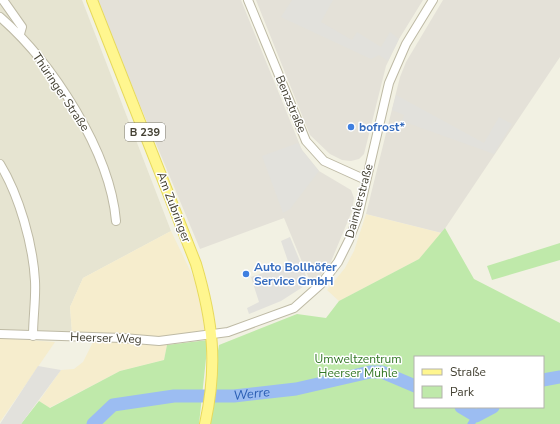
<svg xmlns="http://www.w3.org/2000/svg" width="560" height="424" viewBox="0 0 560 424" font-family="'Nunito Sans',sans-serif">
	<rect width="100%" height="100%" fill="#f2f1e3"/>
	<polygon fill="#e6e4d1" points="0,0 82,0 171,231 83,278 70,307 72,333 0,330"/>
	<g fill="#f6edcd">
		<polygon points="366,214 442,233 419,259 339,301 327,290 345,268 354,251"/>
		<polygon points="171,231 199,289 207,330 169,336 164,360 120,371 49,408 39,401 61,370 74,369 83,362 92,344 93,332 72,333 70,307 83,278"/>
		<polygon points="0,338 55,342 0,422"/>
	</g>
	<g fill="#e4e1d8">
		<polygon points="96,0 241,0 302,150 319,171 351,190 354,198 352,211 330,264 312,286 284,218 200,249"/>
		<polygon points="256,0 423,0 399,39 386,66 364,154 359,159 351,161 342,160 330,154 310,135"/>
		<polygon points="443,0 560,0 560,57 442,233 366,214 400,77 406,62"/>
	</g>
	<g fill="#bfe9aa" fill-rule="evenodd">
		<path d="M445 228 474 279 560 323V424H205L219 345 297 314 326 318 339 301 419 259ZM415 357H543V407H415Z"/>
		<polygon points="560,243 560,260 492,280 487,266"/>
		<polygon points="208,340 199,424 21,424 39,401 50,408 120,371 164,360 167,345"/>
	</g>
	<g fill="#e2e1dc">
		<polygon points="292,0 333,0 321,22 352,40 357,32 381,47 390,32 399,39 388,61 379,55 371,59 281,17"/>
		<polygon points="396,95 484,143 499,117 512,124 494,154 402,121 404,115 392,110"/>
		<polygon points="298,143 302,150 319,171 290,209 283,213 262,156"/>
		<polygon points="290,237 309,283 281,301 249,314 247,308 259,302 251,277 289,264 281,241"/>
		<polygon points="38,366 61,370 21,424 0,424"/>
	</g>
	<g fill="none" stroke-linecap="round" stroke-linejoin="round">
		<polyline stroke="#9cbdf2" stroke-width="7" points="471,424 476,416"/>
		<g stroke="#9cbdf2" stroke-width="13">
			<polyline points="543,380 560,377"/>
			<polyline points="461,407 476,416 493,407"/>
			<path id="s1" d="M93 424 113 405 174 396H234L296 389 370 372H382L415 386"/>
		</g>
		<defs>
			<g id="minor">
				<polyline points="3,0 22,27 20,34"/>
				<polyline points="248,0 306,141 324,161 366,180"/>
				<path d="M0 17C52 62 110 151 116 221"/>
				<path d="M0 164C19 195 33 244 35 281 36 299 33 317 33 336"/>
				<polyline points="0,334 123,338 159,341 228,332 294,308 321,284 338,262 349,240 358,216 389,83 406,44 433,0"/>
			</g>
			<path id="major" d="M92 0 196 264C213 322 218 364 205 424"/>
		</defs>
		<use href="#minor" stroke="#bebaa5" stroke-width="10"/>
		<use href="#major" stroke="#e7da5c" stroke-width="12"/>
		<use href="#minor" stroke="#fff" stroke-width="8"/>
		<use href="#major" stroke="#fff68f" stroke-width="10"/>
	</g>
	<g fill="#3f7fe0" stroke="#fff" stroke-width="1.5">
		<circle cx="351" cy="127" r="4"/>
		<circle cx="246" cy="274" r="4"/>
	</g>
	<g text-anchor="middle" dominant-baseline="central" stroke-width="3" stroke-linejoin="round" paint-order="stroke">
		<rect fill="#fff" stroke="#7c7a70" stroke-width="1" x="125" y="123" width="40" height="18" rx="3"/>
		<g font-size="11" font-weight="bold" fill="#444133">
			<text x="145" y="132">B 239</text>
		</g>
		<g font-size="12" fill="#444133" stroke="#fff">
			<text transform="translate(61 92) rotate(56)">Thüringer Straße</text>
			<text transform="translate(291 104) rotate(67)">Benzstraße</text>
			<text transform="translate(359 201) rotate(-75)">Daimlerstraße</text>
			<text transform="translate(174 207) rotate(69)">Am Zubringer</text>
			<text transform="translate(106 338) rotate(2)">Heerser Weg</text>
		</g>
		<g font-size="12" font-weight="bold" fill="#366cbe" stroke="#fff" text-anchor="start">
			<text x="359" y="127">bofrost*</text>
			<text x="254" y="267">Auto Bollhöfer<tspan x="254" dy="14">Service GmbH</tspan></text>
		</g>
		<g font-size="12" fill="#337725" stroke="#fff">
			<text x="358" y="359">Umweltzentrum<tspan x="358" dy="14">Heerser Mühle</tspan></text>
		</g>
		<g font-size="13" font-style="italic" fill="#295db3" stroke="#fff">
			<text stroke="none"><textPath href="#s1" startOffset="167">Werre</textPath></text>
		</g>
	</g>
	<rect x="414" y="356" width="130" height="52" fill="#ffffff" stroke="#b4b3ad"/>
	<rect x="422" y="369" width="20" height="6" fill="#fff68f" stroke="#b4b3ad"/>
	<text x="450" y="376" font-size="12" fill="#444133">Straße</text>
	<rect x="422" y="386" width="20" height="12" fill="#bfe9aa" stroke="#b4b3ad"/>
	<text x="450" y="396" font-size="12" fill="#444133">Park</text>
</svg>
